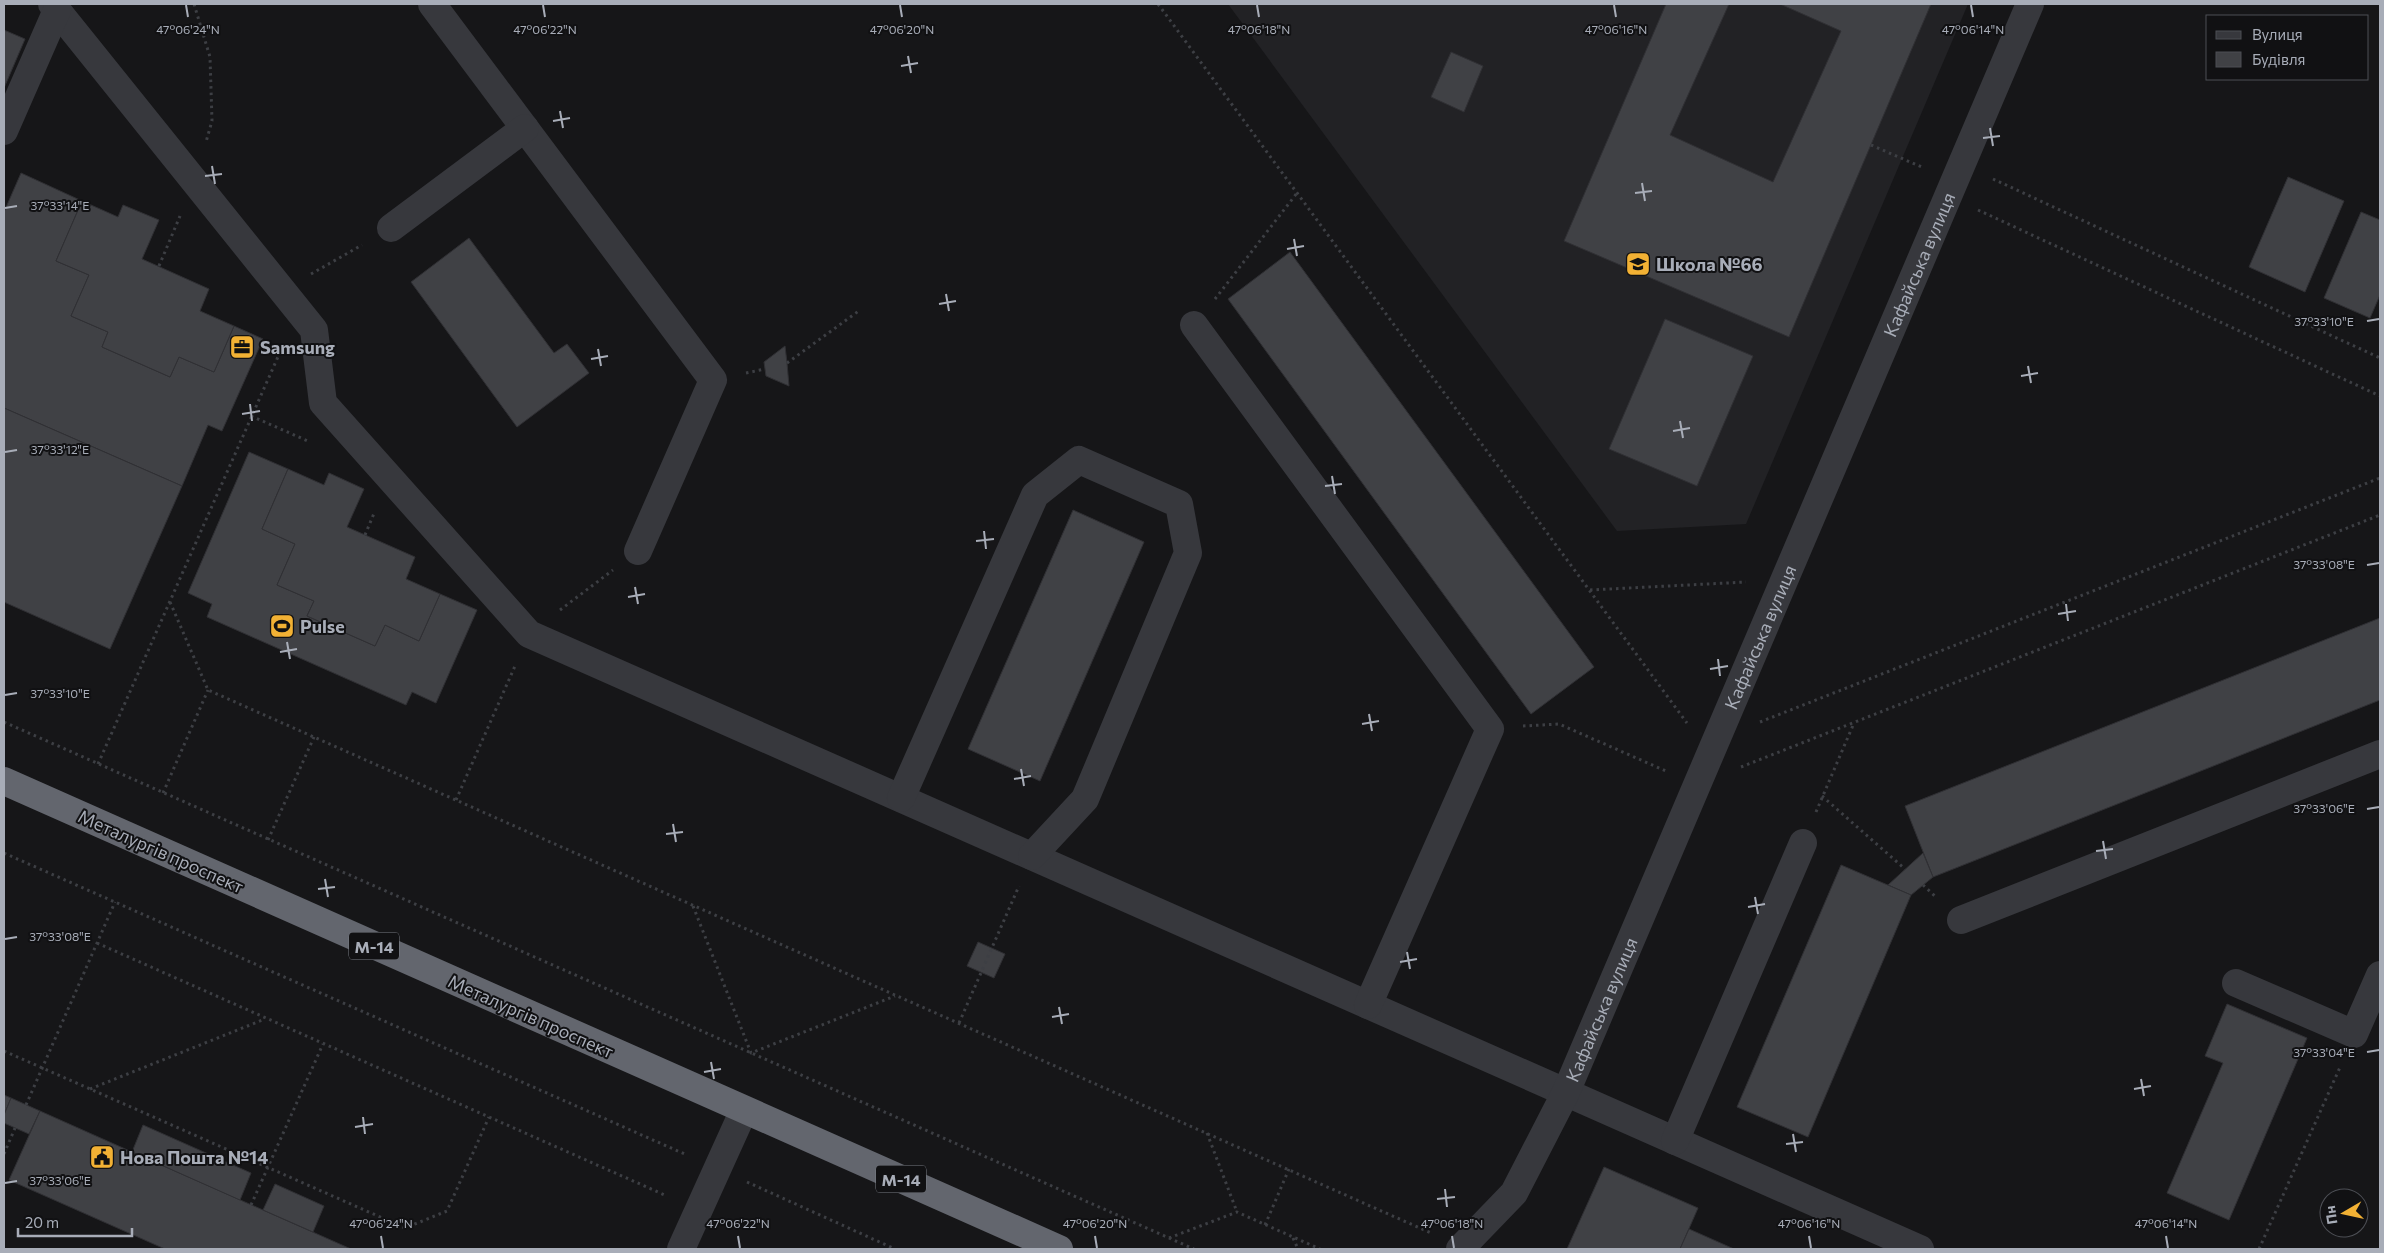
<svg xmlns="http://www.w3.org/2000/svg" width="2384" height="1253" viewBox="0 0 2384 1253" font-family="Commissioner,sans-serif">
	<rect width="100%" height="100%" fill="#161618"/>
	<polygon fill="#222225" points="1228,4 1968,4 1746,524 1617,531"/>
	<g fill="#404145" stroke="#303034">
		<polygon points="1666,4 1729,4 1670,135 1773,182 1841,31 1780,4 1931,4 1789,337 1564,241"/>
		<polygon points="4,30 25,39 4,88"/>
		<polygon points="1451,52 1483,66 1464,112 1431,97"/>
		<polygon points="21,173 82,201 56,261 89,275 71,316 108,332 102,347 170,377 179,357 214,372 234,326 263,339 222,431 208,425 182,486 4,408 4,212"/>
		<polygon points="2288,177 2344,201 2305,292 2249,267"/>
		<polygon points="82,201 118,217 123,205 159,220 142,259 209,289 200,311 234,326 214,372 179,357 170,377 102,347 108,332 71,316 89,275 56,261"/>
		<polygon points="2361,212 2380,220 2380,295 2370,318 2324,298"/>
		<polygon points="469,238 554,353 567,344 589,373 517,427 411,282"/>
		<polygon points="1290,252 1594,667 1531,714 1228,299"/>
		<polygon points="1665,319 1753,356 1697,486 1609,449"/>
		<polygon points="785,346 787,363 789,386 766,376 764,362"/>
		<polygon points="4,408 182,486 110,649 4,602"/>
		<polygon points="249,452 288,469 262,529 295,544 277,585 314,601 307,616 375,646 385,625 419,641 440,594 477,610 436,703 412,692 406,705 207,617 212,604 188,593"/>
		<polygon points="288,469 324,485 329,473 364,489 347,527 415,557 406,579 440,594 419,641 385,625 375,646 307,616 314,601 277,585 295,544 262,529"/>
		<polygon points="1073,510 1144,542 1040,781 968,749"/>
		<polygon points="2380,618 2380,700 1933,877 1905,806"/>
		<polygon points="1923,853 1933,877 1911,895 1888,885"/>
		<polygon points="1841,865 1911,895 1808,1137 1737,1107"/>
		<polygon points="978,942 1005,954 994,978 967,966"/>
		<polygon points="2227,1004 2307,1038 2229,1220 2167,1193 2223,1063 2205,1056"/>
		<polygon points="4,1095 11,1098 4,1115"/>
		<polygon points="11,1098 40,1111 29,1134 4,1123 4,1115"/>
		<polygon points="40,1111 132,1152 351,1249 165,1249 9,1180"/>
		<polygon points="143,1125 251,1173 240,1200 132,1152"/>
		<polygon points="1604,1167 1698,1208 1680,1249 1567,1249"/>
		<polygon points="275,1184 324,1206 313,1232 263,1210"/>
		<polygon points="1689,1229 1734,1249 1680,1249"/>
	</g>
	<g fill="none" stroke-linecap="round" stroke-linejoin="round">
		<g stroke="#3d3f44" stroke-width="3" stroke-dasharray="2.5 4" stroke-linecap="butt">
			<polyline points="194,4 210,57 212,121 206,142"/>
			<polyline points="1158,4 1687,723"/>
			<polyline points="1871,145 1924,168"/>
			<polyline points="1993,179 2380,358"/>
			<polyline points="1978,210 2380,396"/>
			<polyline points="159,266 180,216"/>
			<polyline points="311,274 362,245"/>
			<polyline points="1215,299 1297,193"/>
			<polyline points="787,363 860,310"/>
			<polyline points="746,373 765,369"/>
			<polyline points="251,416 310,442"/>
			<polyline points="365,535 375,511"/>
			<polyline points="1590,590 1746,582"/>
			<polyline points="170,602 208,690 1431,1233"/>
			<polyline points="560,610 613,570"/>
			<polyline points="4,722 1194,1249"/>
			<polyline points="1760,722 2380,478"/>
			<polyline points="1523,726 1559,724 1666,771"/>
			<polyline points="98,764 281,350"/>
			<polyline points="1741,767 2380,515"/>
			<polyline points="163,793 208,690"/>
			<polyline points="1822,796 1905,869"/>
			<polyline points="456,800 515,666"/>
			<polyline points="1816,812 1854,723"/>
			<polyline points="268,840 314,737"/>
			<polyline points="4,853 687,1155"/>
			<polyline points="1923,885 1937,898"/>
			<polyline points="693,906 751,1053 895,996"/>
			<polyline points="97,943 667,1196"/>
			<polyline points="959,1023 1019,886"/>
			<polyline points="4,1051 405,1228 447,1211 489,1117"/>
			<polyline points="90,1089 265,1019"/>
			<polyline points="26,1105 115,902"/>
			<polyline points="1207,1133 1237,1212"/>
			<polyline points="4,1154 15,1128"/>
			<polyline points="747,1182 895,1249"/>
			<polyline points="251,1205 323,1044"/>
			<polyline points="1265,1225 1289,1169"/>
			<polyline points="1169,1238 1237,1212 1320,1249"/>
			<polyline points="1293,1238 1298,1249"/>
			<polyline points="2259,1249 2341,1065"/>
		</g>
		<g stroke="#37383d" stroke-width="28">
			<polyline points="52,4 314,330 323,403 529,634 1920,1249"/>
			<polyline points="432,4 713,380 638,551"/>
			<polyline points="4,131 57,10"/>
			<polyline points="391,228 525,128"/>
			<polyline points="1194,325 1490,729 1368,1005"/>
			<polyline points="901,798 1035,495 1079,460 1179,504 1188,553 1085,799 1032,856"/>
			<polyline points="1961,920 2380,754"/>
			<polyline points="2236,983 2354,1034 2380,975"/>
			<polyline points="1675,1141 1803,843"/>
			<polyline points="681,1249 744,1110"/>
			<path id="s1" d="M1460 1249 1514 1193 1566 1092 2030 4"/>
		</g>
		<polyline stroke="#63666e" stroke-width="28" points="4,781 1059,1249"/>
	</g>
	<path fill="none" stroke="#a8adb8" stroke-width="2" d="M186 5 188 17M543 5 545 17M900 5 902 17M1257 5 1259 17M1614 5 1616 17M1971 5 1973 17M908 56 911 73M901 66 918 63M560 111 563 128M553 121 570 118M1990 128 1993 146M1983 138 2000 136M212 166 215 184M205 176 222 174M1642 183 1645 201M1635 193 1652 191M5 208 17 206M1294 239 1297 256M1287 249 1304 246M946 294 949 311M939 304 956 301M2367 321 2379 319M598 349 601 366M591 359 608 356M2028 366 2031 383M2021 376 2038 373M250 404 252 421M242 414 260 411M1680 421 1683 438M1673 431 1690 428M5 452 17 450M1332 476 1335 494M1325 486 1342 484M984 531 986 549M976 541 994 539M2367 565 2379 563M635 587 638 604M628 597 645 594M2066 604 2068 621M2058 614 2076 611M287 642 290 659M280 652 297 649M1718 659 1720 676M1710 669 1728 666M5 695 17 693M1369 714 1372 731M1362 724 1379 721M1021 769 1024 786M1014 779 1031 776M2367 809 2379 807M673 824 676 842M666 834 683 832M2103 841 2106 859M2096 851 2113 849M325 879 328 897M318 889 335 887M1755 897 1758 914M1748 907 1765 904M5 939 17 937M1407 952 1410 969M1400 962 1417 959M1059 1007 1062 1024M1052 1017 1069 1014M2367 1052 2379 1050M711 1062 714 1079M704 1072 721 1069M2141 1079 2144 1096M2134 1089 2151 1086M363 1117 365 1134M355 1127 373 1124M1793 1134 1796 1152M1786 1144 1803 1142M5 1183 17 1181M1445 1189 1447 1207M1437 1199 1455 1197M381 1236 383 1248M738 1236 740 1248M1095 1236 1097 1248M1452 1236 1454 1248M1809 1236 1811 1248M2166 1236 2168 1248"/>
	<defs>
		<symbol id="school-square" viewBox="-11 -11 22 22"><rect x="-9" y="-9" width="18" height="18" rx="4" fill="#f2b134" stroke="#111113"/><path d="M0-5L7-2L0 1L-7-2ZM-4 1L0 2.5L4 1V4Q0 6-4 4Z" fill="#111"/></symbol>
		<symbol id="office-square" viewBox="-11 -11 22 22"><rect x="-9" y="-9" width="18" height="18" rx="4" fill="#f2b134" stroke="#111113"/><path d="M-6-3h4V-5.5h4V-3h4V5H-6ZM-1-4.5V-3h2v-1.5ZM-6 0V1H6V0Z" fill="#111"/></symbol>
		<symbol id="stadium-square" viewBox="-11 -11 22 22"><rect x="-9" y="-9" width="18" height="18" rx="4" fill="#f2b134" stroke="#111113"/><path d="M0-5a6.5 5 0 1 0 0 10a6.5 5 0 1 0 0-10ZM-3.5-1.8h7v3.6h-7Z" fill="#111"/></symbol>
		<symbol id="civic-square" viewBox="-11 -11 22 22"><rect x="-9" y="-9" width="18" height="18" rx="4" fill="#f2b134" stroke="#111113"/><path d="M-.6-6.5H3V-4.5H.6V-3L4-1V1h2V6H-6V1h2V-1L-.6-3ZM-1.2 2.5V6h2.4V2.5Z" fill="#111"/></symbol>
	</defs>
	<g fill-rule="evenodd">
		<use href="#school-square" x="1624" y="250" width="28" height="28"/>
		<use href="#office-square" x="228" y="333" width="28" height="28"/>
		<use href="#stadium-square" x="268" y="612" width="28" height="28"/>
		<use href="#civic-square" x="88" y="1143" width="28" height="28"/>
	</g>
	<g text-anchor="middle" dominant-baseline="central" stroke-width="4" stroke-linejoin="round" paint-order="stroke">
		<g fill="#111113" stroke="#7b7e86" stroke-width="1">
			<rect x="349" y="932.5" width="50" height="27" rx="4"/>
			<rect x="876" y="1165.5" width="50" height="27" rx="4"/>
		</g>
		<g font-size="16" font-weight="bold" fill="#a8adb8">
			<text x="374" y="946">М-14</text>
			<text x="901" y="1179">М-14</text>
		</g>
		<g font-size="18" font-weight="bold" fill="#a8adb8" stroke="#111113" text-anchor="start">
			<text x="1656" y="264">Школа №66</text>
			<text x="260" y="347">Samsung</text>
			<text x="300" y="626">Pulse</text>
			<text x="120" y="1157">Нова Пошта №14</text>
		</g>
		<g font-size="18" fill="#a8adb8" stroke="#111113">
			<text stroke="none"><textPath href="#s1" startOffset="1091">Кафайська вулиця</textPath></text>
			<text stroke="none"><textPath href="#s1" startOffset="686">Кафайська вулиця</textPath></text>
			<text transform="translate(161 851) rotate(24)">Металургів проспект</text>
			<text stroke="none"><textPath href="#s1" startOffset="281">Кафайська вулиця</textPath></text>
			<text transform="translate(531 1016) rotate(24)">Металургів проспект</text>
		</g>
	</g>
	<g font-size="12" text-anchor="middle" fill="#a8adb8" stroke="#111113" stroke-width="4" stroke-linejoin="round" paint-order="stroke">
		<text x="188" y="34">47°06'24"N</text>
		<text x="545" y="34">47°06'22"N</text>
		<text x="902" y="34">47°06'20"N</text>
		<text x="1259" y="34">47°06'18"N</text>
		<text x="1616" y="34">47°06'16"N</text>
		<text x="1973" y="34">47°06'14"N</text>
		<text x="60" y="210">37°33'14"E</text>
		<text x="2324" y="326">37°33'10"E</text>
		<text x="60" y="454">37°33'12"E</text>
		<text x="2324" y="569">37°33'08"E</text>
		<text x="60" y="698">37°33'10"E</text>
		<text x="2324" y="813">37°33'06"E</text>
		<text x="60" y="941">37°33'08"E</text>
		<text x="2324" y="1057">37°33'04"E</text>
		<text x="60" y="1185">37°33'06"E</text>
		<text x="381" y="1228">47°06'24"N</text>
		<text x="738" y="1228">47°06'22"N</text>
		<text x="1095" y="1228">47°06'20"N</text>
		<text x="1452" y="1228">47°06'18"N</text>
		<text x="1809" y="1228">47°06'16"N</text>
		<text x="2166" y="1228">47°06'14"N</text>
	</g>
	<rect width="2384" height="1253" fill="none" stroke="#a8adb8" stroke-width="10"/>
	<rect x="2206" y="15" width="162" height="65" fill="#111113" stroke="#4d4f55"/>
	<rect x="2216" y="31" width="25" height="8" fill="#37383d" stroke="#4d4f55"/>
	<text x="2252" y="40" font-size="15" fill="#a8adb8">Вулиця</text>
	<rect x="2216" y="52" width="25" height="15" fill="#404145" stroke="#4d4f55"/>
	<text x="2252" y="65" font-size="15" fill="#a8adb8">Будівля</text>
	<g transform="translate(2344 1213) rotate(261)"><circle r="24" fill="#111113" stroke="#4d4f55"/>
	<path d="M0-4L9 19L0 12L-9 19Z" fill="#f2b134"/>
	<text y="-8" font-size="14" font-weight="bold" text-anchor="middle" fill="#a8adb8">Пн</text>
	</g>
	<path d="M18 1228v8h114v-8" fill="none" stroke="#a8adb8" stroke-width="2.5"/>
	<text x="25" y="1228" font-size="15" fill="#a8adb8" stroke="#111113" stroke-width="4" paint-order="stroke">20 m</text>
</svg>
